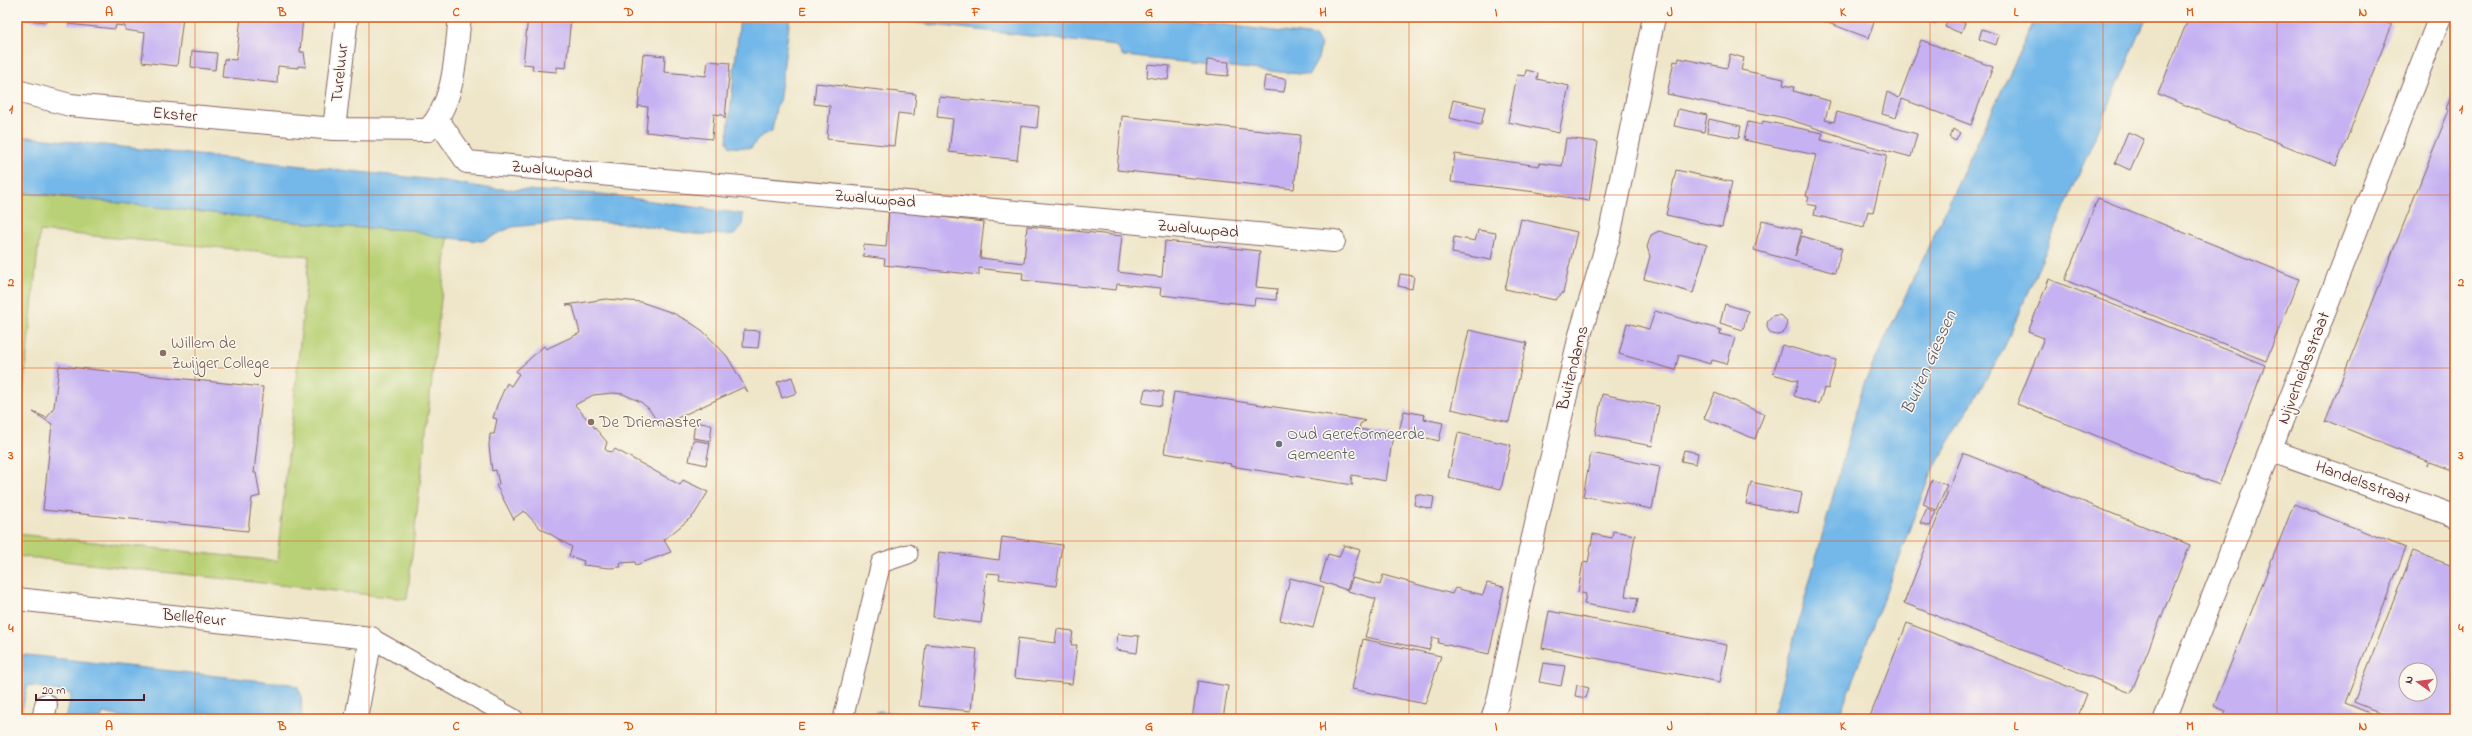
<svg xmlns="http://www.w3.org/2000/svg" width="2472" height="736" viewBox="0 0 2472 736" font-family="'Indie Flower',sans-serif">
	<rect width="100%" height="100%" fill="#fbf7ec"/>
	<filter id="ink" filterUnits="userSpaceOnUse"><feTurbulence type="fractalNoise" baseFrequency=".025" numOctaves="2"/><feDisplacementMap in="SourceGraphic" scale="8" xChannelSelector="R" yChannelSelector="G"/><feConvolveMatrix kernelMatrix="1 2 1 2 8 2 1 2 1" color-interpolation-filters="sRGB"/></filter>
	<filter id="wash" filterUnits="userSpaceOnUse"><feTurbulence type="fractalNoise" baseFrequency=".012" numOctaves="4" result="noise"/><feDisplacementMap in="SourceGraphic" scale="16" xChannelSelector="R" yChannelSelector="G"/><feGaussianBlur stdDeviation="0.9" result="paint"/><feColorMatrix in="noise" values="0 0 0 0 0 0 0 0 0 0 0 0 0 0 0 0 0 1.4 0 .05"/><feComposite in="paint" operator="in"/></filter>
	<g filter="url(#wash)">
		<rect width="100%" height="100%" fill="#efe6c9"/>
		<polygon fill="#b9d176" stroke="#827850" points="17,192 343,227 412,230 448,238 407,599 17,556 17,534 277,561 309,256 40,231 17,449"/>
		<g fill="#73b8e9" stroke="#5e6c8a">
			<polygon points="740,17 790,17 779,103 776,108 772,131 760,137 751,148 730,147 727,141"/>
			<polygon points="866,17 1161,17 1315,36 1321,44 1318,59 1309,75 1123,56 1116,46"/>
			<polygon points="2036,17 2147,17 2003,350 1929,477 1838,719 1772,719 1863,386"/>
			<polygon points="17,136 445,181 486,188 602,194 743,214 742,226 734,235 694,234 632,224 570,221 512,227 482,241 438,237 412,230 343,227 17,192"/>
			<polygon points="17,654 290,684 298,687 301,695 302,719 132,719 103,713 101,719 66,719 71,694 28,685 21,713 17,712"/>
			<polygon points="880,711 941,719 873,719 876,712"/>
		</g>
		<g id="blocks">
			<g fill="#c6b2f2" fill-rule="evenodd">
				<polygon points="17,17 183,17 177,66 142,62 145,33 125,30 125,26 116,25 115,29 68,24 69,20 48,17 47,22 17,19"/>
				<polygon points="241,17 303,17 300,52 304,52 306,67 298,66 298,68 278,66 277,83 222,77 224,59 236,60"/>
				<polygon points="528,17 571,17 566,68 557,67 557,72 532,70 533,65 523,64"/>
				<polygon points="672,17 690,17 689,22 671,20"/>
				<polygon points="1537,17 1557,17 1556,21"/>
				<polygon points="1812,17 1861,17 1874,22 1869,38"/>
				<polygon points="1919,17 1938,17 1935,24"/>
				<polygon points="1948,17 1965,23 1961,33 1945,27"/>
				<polygon points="2189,17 2371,17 2392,25 2336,166 2158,94"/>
				<polygon points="1982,29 1999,35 1996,45 1979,39"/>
				<polygon points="1921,40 1993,67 1971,125 1902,99 1896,118 1882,114 1887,92 1899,98"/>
				<polygon points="192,51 217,53 215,70 191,67"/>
				<polygon points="643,54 665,56 664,72 706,76 708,61 730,63 725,119 723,115 714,114 712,139 646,132 648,107 639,106 638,109"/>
				<polygon points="1730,54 1744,58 1741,70 1784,79 1783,85 1794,87 1793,91 1830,101 1825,120 1834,122 1837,112 1917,134 1911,157 1867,145 1785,118 1667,94 1674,61 1678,62 1679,58 1727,68"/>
				<polygon points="1207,60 1229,62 1228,76 1206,74"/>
				<polygon points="1148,64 1170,66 1168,80 1147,77"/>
				<polygon points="1526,70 1538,73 1537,79 1569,86 1559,133 1508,122 1517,75 1525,76"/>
				<polygon points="1265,76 1286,79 1284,92 1263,90"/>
				<polygon points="816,83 916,94 914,115 898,113 894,146 827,139 830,106 814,104"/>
				<polygon points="2455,87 2455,471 2430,462 2427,466 2428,461 2327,421 2325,422 2449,110 2446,109"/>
				<polygon points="939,97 1039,107 1037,128 1021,126 1017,160 949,152 953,119 937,117"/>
				<polygon points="1453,100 1485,107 1481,125 1449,118"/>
				<polygon points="1678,109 1707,115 1704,132 1674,126"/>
				<polygon points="1122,116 1300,135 1294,189 1117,170"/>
				<polygon points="1709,119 1741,126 1739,138 1707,132"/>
				<polygon points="1763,121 1823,133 1821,140 1887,155 1873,213 1868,211 1864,227 1814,215 1816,206 1807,204 1809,197 1806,196 1816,155 1744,140 1748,122 1762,125"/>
				<polygon points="1954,129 1960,133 1955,141 1949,137"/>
				<polygon points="2128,132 2144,139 2130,170 2115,163"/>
				<polygon points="1566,138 1598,142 1589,201 1536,192 1451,182 1455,154 1539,166 1540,163 1562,166"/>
				<polygon points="1676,170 1732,182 1722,227 1666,215"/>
				<polygon points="2098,198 2299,279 2266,361 2065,280"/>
				<polygon points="889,211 984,222 980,258 1024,263 1027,226 1122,236 1118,272 1140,275 1162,277 1165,241 1260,251 1256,287 1277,289 1276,300 1255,298 1254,305 1160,295 1161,288 1117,284 1116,290 1022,280 1023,273 1001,271 979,268 979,275 884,265 885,259 863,256 864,245 886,247"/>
				<polygon points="1521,219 1577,232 1563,293 1555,300 1505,289"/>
				<polygon points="1762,220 1802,230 1795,256 1802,236 1842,248 1835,273 1754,250"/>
				<polygon points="1478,230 1496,233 1491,260 1452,253 1454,237 1475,241"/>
				<polygon points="1659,231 1707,245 1693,293 1644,279 1650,256 1647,247 1651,235"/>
				<polygon points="1400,274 1414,276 1412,289 1398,286"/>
				<polygon points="2049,279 2265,365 2219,485 2017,404 2044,338 2028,332"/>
				<polygon points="606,299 641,302 673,313 688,321 703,331 727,356 748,392 744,387 660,426 649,409 641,402 623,394 613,393 593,395 575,405 607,442 605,449 607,451 613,452 615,449 680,485 683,480 708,492 694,515 664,540 671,552 636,565 635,562 620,563 621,567 610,568 583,565 584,561 569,556 572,547 540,528 524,511 514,518 514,520 496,485 499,484 496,470 492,471 489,446 490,434 494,434 497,419 493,418 497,405 507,383 511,386 519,374 516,371 544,346 546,349 580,333 573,306 566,305"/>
				<polygon points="1725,304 1748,311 1743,330 1720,323"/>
				<polygon points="1655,311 1721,330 1720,334 1735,338 1727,364 1712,360 1711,364 1679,355 1675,370 1619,354 1627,323 1649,329"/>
				<circle cx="1777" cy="325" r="10"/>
				<polygon points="744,330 760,331 758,348 743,347"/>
				<polygon points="1469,330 1527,343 1509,422 1451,409"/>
				<polygon points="1782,345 1836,360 1828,389 1824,388 1819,404 1794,396 1798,381 1773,374"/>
				<polygon points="59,366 263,387 254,473 256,473 260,496 252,498 248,531 43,510 52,424 33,412 47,418 54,407"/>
				<polygon points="792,377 797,393 782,398 777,382"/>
				<polygon points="1145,389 1164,392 1161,406 1142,403"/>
				<polygon points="1174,392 1363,420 1365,421 1360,424 1359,429 1393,435 1386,481 1352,475 1351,482 1353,485 1230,466 1231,464 1164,453"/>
				<polygon points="1715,393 1764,414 1755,439 1704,418"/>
				<polygon points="1602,394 1659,406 1652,446 1595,435"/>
				<polygon points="1404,411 1425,415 1424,419 1443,423 1439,441 1399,431"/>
				<polygon points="695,422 712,425 710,441 693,438"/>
				<polygon points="1458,433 1511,445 1501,489 1448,477"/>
				<polygon points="693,440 710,443 706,465 689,461"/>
				<polygon points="1684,450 1698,453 1696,464 1681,461"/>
				<polygon points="1591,453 1660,467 1652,509 1583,496"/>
				<polygon points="1963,453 2190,545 2131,693 1904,603"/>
				<polygon points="1932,480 1947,485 1937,510 1923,504"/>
				<polygon points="1751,482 1802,493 1798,514 1746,504"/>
				<polygon points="1416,494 1434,497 1432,509 1414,505"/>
				<polygon points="2294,504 2406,548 2345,703 2384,719 2223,719 2226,711 2214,706"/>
				<polygon points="1927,508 1936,512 1930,526 1920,523"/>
				<polygon points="1613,531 1635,535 1625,596 1638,598 1635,613 1584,604 1586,594 1578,592 1583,562 1588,563 1593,534 1612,538"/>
				<polygon points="1002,537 1062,545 1056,586 999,579 1000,574 987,573 981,623 933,617 939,552 999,560"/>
				<polygon points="1344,545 1360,550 1347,590 1320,581 1328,554 1339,557"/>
				<path d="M2413 551 2455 567V719H2396L2354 702ZM2406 670H2430V694H2406Z"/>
				<polygon points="1383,575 1452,594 1455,588 1483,595 1487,583 1504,587 1489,654 1438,643 1439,639 1433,637 1429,650 1365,637 1376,599 1348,591 1352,578 1380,585"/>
				<polygon points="1290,578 1324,587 1313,628 1280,620"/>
				<polygon points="1549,611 1727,645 1720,682 1542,648"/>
				<polygon points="1907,623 2087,694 2077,719 1869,719"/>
				<polygon points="1057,629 1073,631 1071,645 1077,645 1072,684 1014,678 1018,638 1055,643"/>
				<polygon points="1118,634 1139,636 1137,653 1116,650"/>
				<polygon points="1363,639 1441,656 1425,704 1352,689"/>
				<polygon points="926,644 977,649 971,711 919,706"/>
				<polygon points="1543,663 1565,666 1561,686 1539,682"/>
				<polygon points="1198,681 1228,686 1223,719 1192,719"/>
				<polygon points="1577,685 1589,688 1586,698 1575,696"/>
				<polygon points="1702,714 1718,719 1701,719"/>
			</g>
		</g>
	</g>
	<g filter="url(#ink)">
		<use href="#blocks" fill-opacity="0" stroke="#846562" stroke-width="1"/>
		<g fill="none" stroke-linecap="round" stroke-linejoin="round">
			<defs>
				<g id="service">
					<polyline points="371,638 514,719"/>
					<polyline points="843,719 881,563 908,554"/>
				</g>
				<g id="minor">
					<path d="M17 91 70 105 334 129 428 130C456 101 455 55 460 17"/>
					<polyline points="438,120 467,162 1334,241"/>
					<polyline points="334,129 347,17"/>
					<polyline points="2272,451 2455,516"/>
					<polyline points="17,599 371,638 356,719"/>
					<polyline points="43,719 46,705"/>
					<polyline points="2165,719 2440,17"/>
				</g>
				<polyline id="tertiary" points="1492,719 1498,701 1527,563 1580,335 1609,237 1654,17"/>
			</defs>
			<use href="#service" stroke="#846562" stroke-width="21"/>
			<use href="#minor" stroke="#846562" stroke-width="24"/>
			<use href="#tertiary" stroke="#846562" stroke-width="24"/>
			<use href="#service" stroke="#fff" stroke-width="19"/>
			<use href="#minor" stroke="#fff" stroke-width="22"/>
			<use href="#tertiary" stroke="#fff" stroke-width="22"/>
		</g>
	</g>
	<path fill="none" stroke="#e0560e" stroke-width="1" stroke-opacity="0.55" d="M195 17V719M369 17V719M542 17V719M716 17V719M889 17V719M1063 17V719M1236 17V719M1409 17V719M1583 17V719M1756 17V719M1930 17V719M2103 17V719M2277 17V719M17 195H2455M17 368H2455M17 541H2455"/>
	<g fill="#8d6e63" stroke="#fbf7ec" stroke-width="1.5">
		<circle cx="163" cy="353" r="4"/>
		<circle cx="591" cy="422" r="4"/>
	</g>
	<circle fill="#6b7280" stroke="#fbf7ec" stroke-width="1.5" cx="1279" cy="444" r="4"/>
	<g text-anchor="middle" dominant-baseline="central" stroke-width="3" stroke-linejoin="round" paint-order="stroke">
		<g font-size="17" fill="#4a1f2b" stroke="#fbf7ec">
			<text transform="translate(340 73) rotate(-84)">Tureluur</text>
			<text transform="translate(175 115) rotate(5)">Ekster</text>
			<text transform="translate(552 170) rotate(5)">Zwaluwpad</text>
			<text transform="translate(875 199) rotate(5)">Zwaluwpad</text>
			<text transform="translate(1198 229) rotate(5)">Zwaluwpad</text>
			<text transform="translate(1573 368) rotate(-76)">Buitendams</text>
			<text transform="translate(2304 368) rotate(-69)">Nijverheidsstraat</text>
			<text transform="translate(2363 483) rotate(20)">Handelsstraat</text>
			<text transform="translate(194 618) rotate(6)">Bellefleur</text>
		</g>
		<g font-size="17" fill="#785e54" stroke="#fbf7ec" text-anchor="start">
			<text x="171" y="343">Willem de<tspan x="171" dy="20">Zwijger College</tspan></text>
			<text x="599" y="422">De Driemaster</text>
		</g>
		<g font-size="17" fill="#5b616d" stroke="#fbf7ec" text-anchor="start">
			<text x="1287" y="434">Oud Gereformeerde<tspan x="1287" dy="20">Gemeente</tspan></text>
		</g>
		<g font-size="18" font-style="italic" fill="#58556e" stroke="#fbf7ec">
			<text transform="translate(1930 363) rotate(-66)">Buiten Giessen</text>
		</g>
	</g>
	<rect width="2472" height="736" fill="none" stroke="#fbf7ec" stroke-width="44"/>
	<g transform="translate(2418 682) rotate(284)"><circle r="19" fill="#fbf7ec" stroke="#b4a19f"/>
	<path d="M0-3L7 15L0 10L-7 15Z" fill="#d1495b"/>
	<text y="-6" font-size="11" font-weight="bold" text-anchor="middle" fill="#4a1f2b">N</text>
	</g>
	<path d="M36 694v6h108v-6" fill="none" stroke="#4a1f2b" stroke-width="2"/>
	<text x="42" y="694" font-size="12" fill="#4a1f2b" stroke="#fbf7ec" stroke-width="3" paint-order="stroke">20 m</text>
	<rect x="22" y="22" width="2428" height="692" fill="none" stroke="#e0560e" stroke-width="1.5"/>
	<g font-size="13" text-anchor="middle" font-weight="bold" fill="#e0560e">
		<text x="109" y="16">A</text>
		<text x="282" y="16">B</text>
		<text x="456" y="16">C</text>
		<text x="629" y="16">D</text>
		<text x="802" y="16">E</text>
		<text x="976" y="16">F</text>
		<text x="1149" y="16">G</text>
		<text x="1323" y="16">H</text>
		<text x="1496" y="16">I</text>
		<text x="1670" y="16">J</text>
		<text x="1843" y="16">K</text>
		<text x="2016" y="16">L</text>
		<text x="2190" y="16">M</text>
		<text x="2363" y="16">N</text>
		<text x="11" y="113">1</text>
		<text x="2461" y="113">1</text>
		<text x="11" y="286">2</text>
		<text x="2461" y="286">2</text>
		<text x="11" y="459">3</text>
		<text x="2461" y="459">3</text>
		<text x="11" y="632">4</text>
		<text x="2461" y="632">4</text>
		<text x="109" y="730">A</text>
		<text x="282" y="730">B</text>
		<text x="456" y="730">C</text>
		<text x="629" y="730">D</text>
		<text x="802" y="730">E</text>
		<text x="976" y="730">F</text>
		<text x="1149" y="730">G</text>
		<text x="1323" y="730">H</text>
		<text x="1496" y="730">I</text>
		<text x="1670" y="730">J</text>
		<text x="1843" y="730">K</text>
		<text x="2016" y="730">L</text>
		<text x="2190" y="730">M</text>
		<text x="2363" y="730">N</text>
	</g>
</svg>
